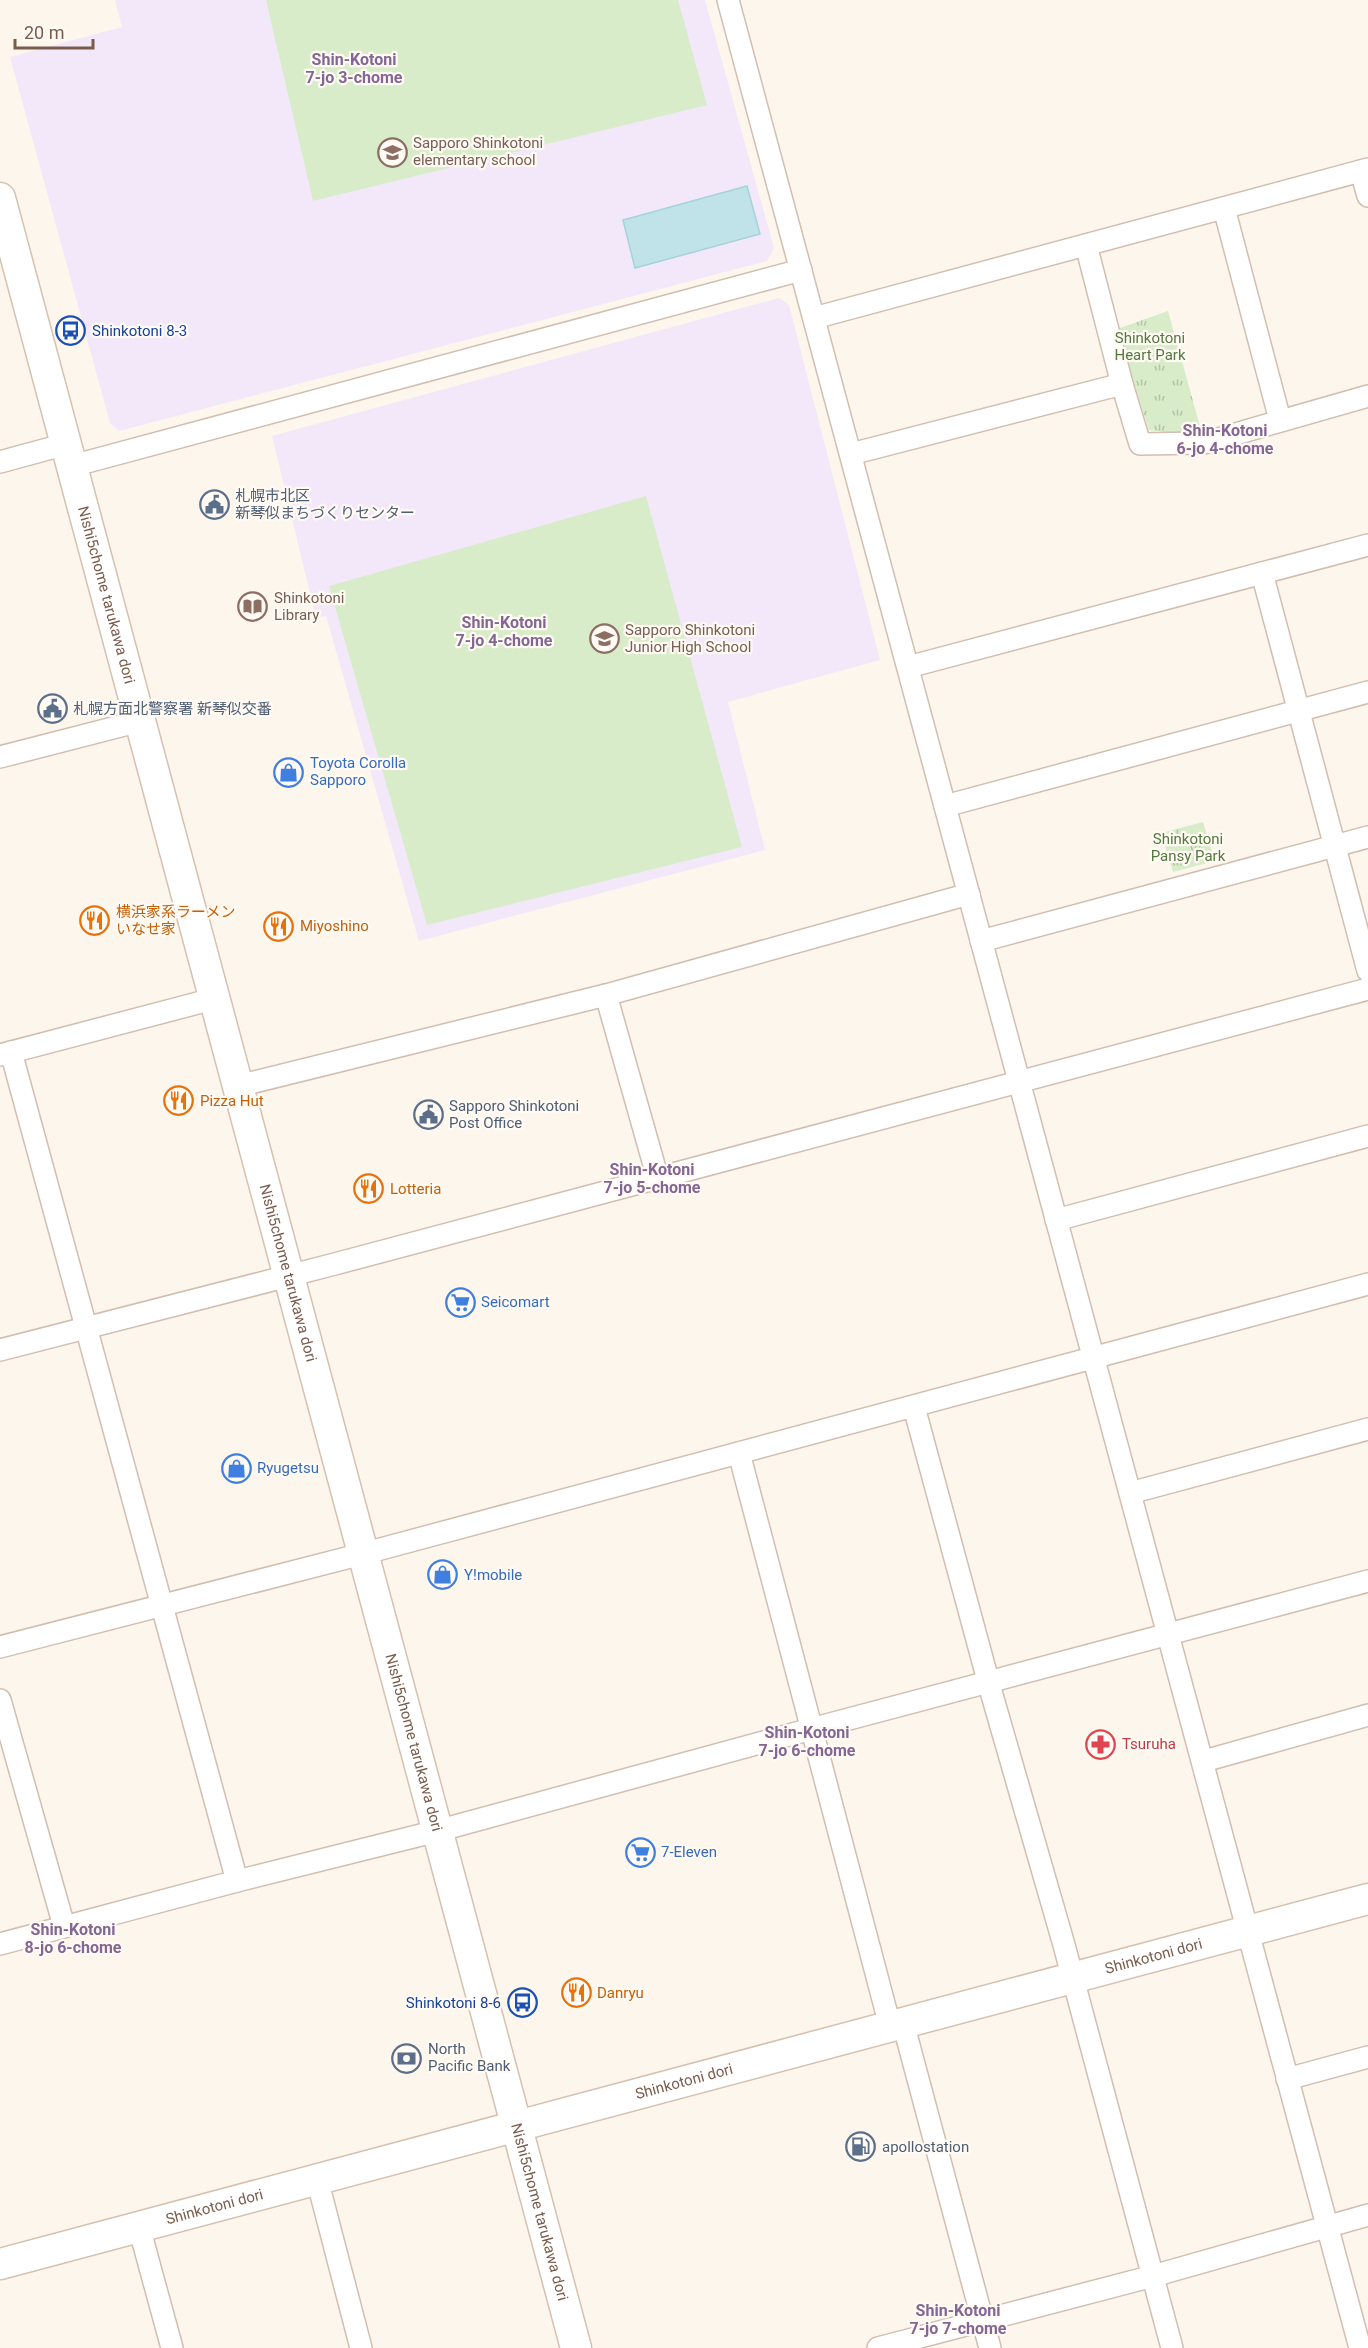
<svg xmlns="http://www.w3.org/2000/svg" width="1368" height="2348" viewBox="0 0 1368 2348" font-family="Roboto,'Noto Sans JP',sans-serif">
	<defs>
		<pattern id="park-tufts" width="24" height="20" patternUnits="userSpaceOnUse" patternTransform="scale(1.5)"><rect width="24" height="20" fill="#d8ecc9"/><path d="M3 7l-1-3M5 7V3M7 7l1-3M15 17l-1-3M17 17v-4M19 17l1-3" fill="none" stroke="#b4c2a5"/></pattern>
	</defs>
	<rect width="100%" height="100%" fill="#fdf6ec"/>
	<g fill="#f3e8fa">
		<polygon points="115,0 705,0 774,248 767,261 119,431 110,423 10,57 122,27"/>
		<polygon points="779,298 789,305 880,660 728,702 765,850 419,941 326,616 316,618 272,436"/>
	</g>
	<g fill="url(#park-tufts)">
		<polygon points="1168,311 1201,430 1183,434 1149,430 1117,329"/>
		<polygon points="1203,822 1215,861 1173,872 1161,833"/>
	</g>
	<g fill="#d8ecc9">
		<polygon points="266,0 678,0 707,105 313,201"/>
		<polygon points="646,496 742,847 427,925 329,586"/>
	</g>
	<polygon fill="#bfe3e8" stroke="#a5d3da" stroke-width="1.5" points="747,186 760,234 635,268 623,220"/>
	<g fill="none" stroke-linecap="round" stroke-linejoin="round">
		<defs>
			<g id="street">
				<polyline points="728,0 1360,2348"/>
				<polyline points="1361,171 1368,196"/>
				<polyline points="1224,208 1280,420"/>
				<polyline points="1086,245 1122,384 1140,444 1204,443 1368,396"/>
				<polyline points="814,318 1368,169"/>
				<polyline points="851,454 1122,384"/>
				<polyline points="0,462 66,444"/>
				<polyline points="72,466 801,270"/>
				<polyline points="1262,573 1368,971"/>
				<polyline points="908,667 1368,545"/>
				<polyline points="0,757 140,721"/>
				<polyline points="945,806 1368,692"/>
				<polyline points="981,941 1368,837"/>
				<polyline points="606,995 658,1179"/>
				<path d="M11 1052C88 1328 161 1605 237 1881"/>
				<polyline points="0,1055 213,999"/>
				<polyline points="238,1086 606,995 969,894"/>
				<polyline points="1056,1220 1368,1136"/>
				<polyline points="0,1350 331,1265 1368,989"/>
				<polyline points="914,1407 992,1695 1064,1945 1172,2348"/>
				<polyline points="739,1453 890,2026"/>
				<polyline points="1130,1493 1368,1429"/>
				<polyline points="0,1647 362,1554 1368,1284"/>
				<polyline points="0,1700 64,1926"/>
				<polyline points="1204,1761 1368,1715"/>
				<polyline points="0,1944 237,1881 437,1831 800,1732 1368,1581"/>
				<polyline points="903,2023 990,2348"/>
				<polyline points="1287,2079 1368,2057"/>
				<polyline points="317,2179 361,2348"/>
				<polyline points="139,2227 172,2348"/>
				<polyline points="878,2348 1153,2276 1368,2215"/>
			</g>
			<g id="secondary">
				<path id="s1" d="M0 198 576 2348"/>
				<path id="s2" d="M0 2264 1368 1899"/>
			</g>
		</defs>
		<use href="#street" stroke="#d1beb0" stroke-width="24"/>
		<use href="#secondary" stroke="#d6c0b0" stroke-width="33"/>
		<use href="#street" stroke="#fff" stroke-width="21"/>
		<use href="#secondary" stroke="#fff" stroke-width="30"/>
	</g>
	<defs>
		<symbol id="school-ring" viewBox="-11 -11 22 22"><circle r="9.5" fill="#fffaf3" stroke="#8d6e63" stroke-width="1.5"/><path d="M0-5L7-2L0 1L-7-2ZM-4 1L0 2.5L4 1V4Q0 6-4 4Z" fill="#8d6e63"/></symbol>
		<symbol id="bus-ring" viewBox="-11 -11 22 22"><circle r="9.5" fill="#fffaf3" stroke="#1a4fb4" stroke-width="1.5"/><path d="M-5-6H5V4H4V6H2V4H-2V6H-4V4H-5ZM-3.5-4V0h7V-4ZM-3.5 1.2v1.5H-2V1.2ZM2 1.2v1.5H3.5V1.2Z" fill="#1a4fb4"/></symbol>
		<symbol id="civic-ring" viewBox="-11 -11 22 22"><circle r="9.5" fill="#fffaf3" stroke="#5c6f8a" stroke-width="1.5"/><path d="M-.6-6.5H3V-4.5H.6V-3L4-1V1h2V6H-6V1h2V-1L-.6-3ZM-1.2 2.5V6h2.4V2.5Z" fill="#5c6f8a"/></symbol>
		<symbol id="library-ring" viewBox="-11 -11 22 22"><circle r="9.5" fill="#fffaf3" stroke="#8d6e63" stroke-width="1.5"/><path d="M-6-4Q-3-5.5-.7-3.5V5Q-3 3-6 4ZM6-4Q3-5.5 .7-3.5V5Q3 3 6 4Z" fill="#8d6e63"/></symbol>
		<symbol id="shop-ring" viewBox="-11 -11 22 22"><circle r="9.5" fill="#fffaf3" stroke="#3f7fe0" stroke-width="1.5"/><path d="M-5-2.5h2.3a2.7 3.5 0 0 1 5.4 0H5L5.5 6h-11ZM-1.5-2.5h3a1.5 2.3 0 0 0-3 0Z" fill="#3f7fe0"/></symbol>
		<symbol id="restaurant-ring" viewBox="-11 -11 22 22"><circle r="9.5" fill="#fffaf3" stroke="#e8710a" stroke-width="1.5"/><path d="M-5-6h1v4h1v-4h1v4h1v-4h1v5L-1.5 .5V6h-2V.5L-5-1ZM5-6V6H3V1.5H1.5Q1.5-4 5-6Z" fill="#e8710a"/></symbol>
		<symbol id="supermarket-ring" viewBox="-11 -11 22 22"><circle r="9.5" fill="#fffaf3" stroke="#3f7fe0" stroke-width="1.5"/><path d="M-6-5.5h2.5l.6 2H6L4.5 2H-2.5L-4.4-4H-6ZM-1.5 3.2a1.3 1.3 0 1 0 .1 0ZM3 3.2a1.3 1.3 0 1 0 .1 0Z" fill="#3f7fe0"/></symbol>
		<symbol id="pharmacy-ring" viewBox="-11 -11 22 22"><circle r="9.5" fill="#fffaf3" stroke="#e0444e" stroke-width="1.5"/><path d="M-2-6h4v4h4v4h-4v4h-4v-4h-4v-4h4Z" fill="#e0444e"/></symbol>
		<symbol id="bank-ring" viewBox="-11 -11 22 22"><circle r="9.5" fill="#fffaf3" stroke="#5c6f8a" stroke-width="1.5"/><path d="M-6-4H6V4H-6ZM0-2.3a2.3 2.3 0 1 0 0 4.6a2.3 2.3 0 1 0 0-4.6Z" fill="#5c6f8a"/></symbol>
		<symbol id="fuel-ring" viewBox="-11 -11 22 22"><circle r="9.5" fill="#fffaf3" stroke="#5c6f8a" stroke-width="1.5"/><path d="M-5.5-6h7V0h2V4h1.3V-2.5L3-4.5l.8-.8L6-3V5H2.5V1h-1V6h-7ZM-4.2-4.7v3.2H.2V-4.7Z" fill="#5c6f8a"/></symbol>
	</defs>
	<g fill-rule="evenodd">
		<use href="#school-ring" x="376" y="136" width="33" height="33"/>
		<use href="#bus-ring" x="54" y="314" width="33" height="33"/>
		<use href="#civic-ring" x="198" y="488" width="33" height="33"/>
		<use href="#library-ring" x="236" y="590" width="33" height="33"/>
		<use href="#school-ring" x="588" y="622" width="33" height="33"/>
		<use href="#civic-ring" x="36" y="692" width="33" height="33"/>
		<use href="#shop-ring" x="272" y="756" width="33" height="33"/>
		<use href="#restaurant-ring" x="78" y="904" width="33" height="33"/>
		<use href="#restaurant-ring" x="262" y="910" width="33" height="33"/>
		<use href="#restaurant-ring" x="162" y="1084" width="33" height="33"/>
		<use href="#civic-ring" x="412" y="1098" width="33" height="33"/>
		<use href="#restaurant-ring" x="352" y="1172" width="33" height="33"/>
		<use href="#supermarket-ring" x="444" y="1286" width="33" height="33"/>
		<use href="#shop-ring" x="220" y="1452" width="33" height="33"/>
		<use href="#shop-ring" x="426" y="1558" width="33" height="33"/>
		<use href="#pharmacy-ring" x="1084" y="1728" width="33" height="33"/>
		<use href="#supermarket-ring" x="624" y="1836" width="33" height="33"/>
		<use href="#restaurant-ring" x="560" y="1976" width="33" height="33"/>
		<use href="#bus-ring" x="506" y="1986" width="33" height="33"/>
		<use href="#bank-ring" x="390" y="2042" width="33" height="33"/>
		<use href="#fuel-ring" x="844" y="2130" width="33" height="33"/>
	</g>
	<g text-anchor="middle" dominant-baseline="central" stroke-width="4.5" stroke-linejoin="round" paint-order="stroke">
		<g font-size="15" fill="#785e54" stroke="#fffaf3" text-anchor="start">
			<text x="413" y="143">Sapporo Shinkotoni<tspan x="413" dy="17">elementary school</tspan></text>
			<text x="274" y="598">Shinkotoni<tspan x="274" dy="17">Library</tspan></text>
			<text x="625" y="630">Sapporo Shinkotoni<tspan x="625" dy="17">Junior High School</tspan></text>
		</g>
		<g font-size="15" fill="#164399" stroke="#fffaf3" text-anchor="start">
			<text x="92" y="331">Shinkotoni 8-3</text>
			<text x="501" y="2003" text-anchor="end">Shinkotoni 8-6</text>
		</g>
		<g font-size="15" fill="#537a41" stroke="#fffaf3">
			<text x="1150" y="338">Shinkotoni<tspan x="1150" dy="17">Heart Park</tspan></text>
			<text x="1188" y="839">Shinkotoni<tspan x="1188" dy="17">Pansy Park</tspan></text>
		</g>
		<g font-size="15" fill="#4e5e75" stroke="#fffaf3" text-anchor="start">
			<text x="235" y="496">札幌市北区<tspan x="235" dy="17">新琴似まちづくりセンター</tspan></text>
			<text x="73" y="709">札幌方面北警察署 新琴似交番</text>
			<text x="449" y="1106">Sapporo Shinkotoni<tspan x="449" dy="17">Post Office</tspan></text>
			<text x="428" y="2049">North<tspan x="428" dy="17">Pacific Bank</tspan></text>
			<text x="882" y="2147">apollostation</text>
		</g>
		<g font-size="15" fill="#7a5c4d" stroke="#fffaf3">
			<text stroke="none"><textPath href="#s1" startOffset="411">Nishi5chome tarukawa dori</textPath></text>
			<text stroke="none"><textPath href="#s1" startOffset="1113">Nishi5chome tarukawa dori</textPath></text>
			<text stroke="none"><textPath href="#s1" startOffset="1599">Nishi5chome tarukawa dori</textPath></text>
			<text stroke="none"><textPath href="#s2" startOffset="1194">Shinkotoni dori</textPath></text>
			<text stroke="none"><textPath href="#s2" startOffset="708">Shinkotoni dori</textPath></text>
			<text stroke="none"><textPath href="#s2" startOffset="222">Shinkotoni dori</textPath></text>
			<text stroke="none"><textPath href="#s1" startOffset="2085">Nishi5chome tarukawa dori</textPath></text>
		</g>
		<g font-size="15" fill="#366cbe" stroke="#fffaf3" text-anchor="start">
			<text x="310" y="763">Toyota Corolla<tspan x="310" dy="17">Sapporo</tspan></text>
			<text x="481" y="1302">Seicomart</text>
			<text x="257" y="1468">Ryugetsu</text>
			<text x="464" y="1575">Y!mobile</text>
			<text x="661" y="1852">7-Eleven</text>
		</g>
		<g font-size="15" fill="#c56008" stroke="#fffaf3" text-anchor="start">
			<text x="116" y="912">横浜家系ラーメン<tspan x="116" dy="17">いなせ家</tspan></text>
			<text x="300" y="926">Miyoshino</text>
			<text x="200" y="1101">Pizza Hut</text>
			<text x="390" y="1189">Lotteria</text>
			<text x="597" y="1993">Danryu</text>
		</g>
		<g font-size="15" fill="#be3a42" stroke="#fffaf3" text-anchor="start">
			<text x="1122" y="1744">Tsuruha</text>
		</g>
		<g font-size="16" font-weight="bold" fill="#846695" stroke="#fffaf3">
			<text x="354" y="59">Shin-Kotoni<tspan x="354" dy="18">7-jo 3-chome</tspan></text>
			<text x="1225" y="430">Shin-Kotoni<tspan x="1225" dy="18">6-jo 4-chome</tspan></text>
			<text x="504" y="622">Shin-Kotoni<tspan x="504" dy="18">7-jo 4-chome</tspan></text>
			<text x="652" y="1169">Shin-Kotoni<tspan x="652" dy="18">7-jo 5-chome</tspan></text>
			<text x="807" y="1732">Shin-Kotoni<tspan x="807" dy="18">7-jo 6-chome</tspan></text>
			<text x="73" y="1929">Shin-Kotoni<tspan x="73" dy="18">8-jo 6-chome</tspan></text>
			<text x="958" y="2310">Shin-Kotoni<tspan x="958" dy="18">7-jo 7-chome</tspan></text>
		</g>
	</g>
	<path d="M15 39v9h78v-9" fill="none" stroke="#7a5c4d" stroke-width="3"/>
	<text x="24" y="39" font-size="18" fill="#7a5c4d" stroke="#fffaf3" stroke-width="4.5" paint-order="stroke">20 m</text>
</svg>
